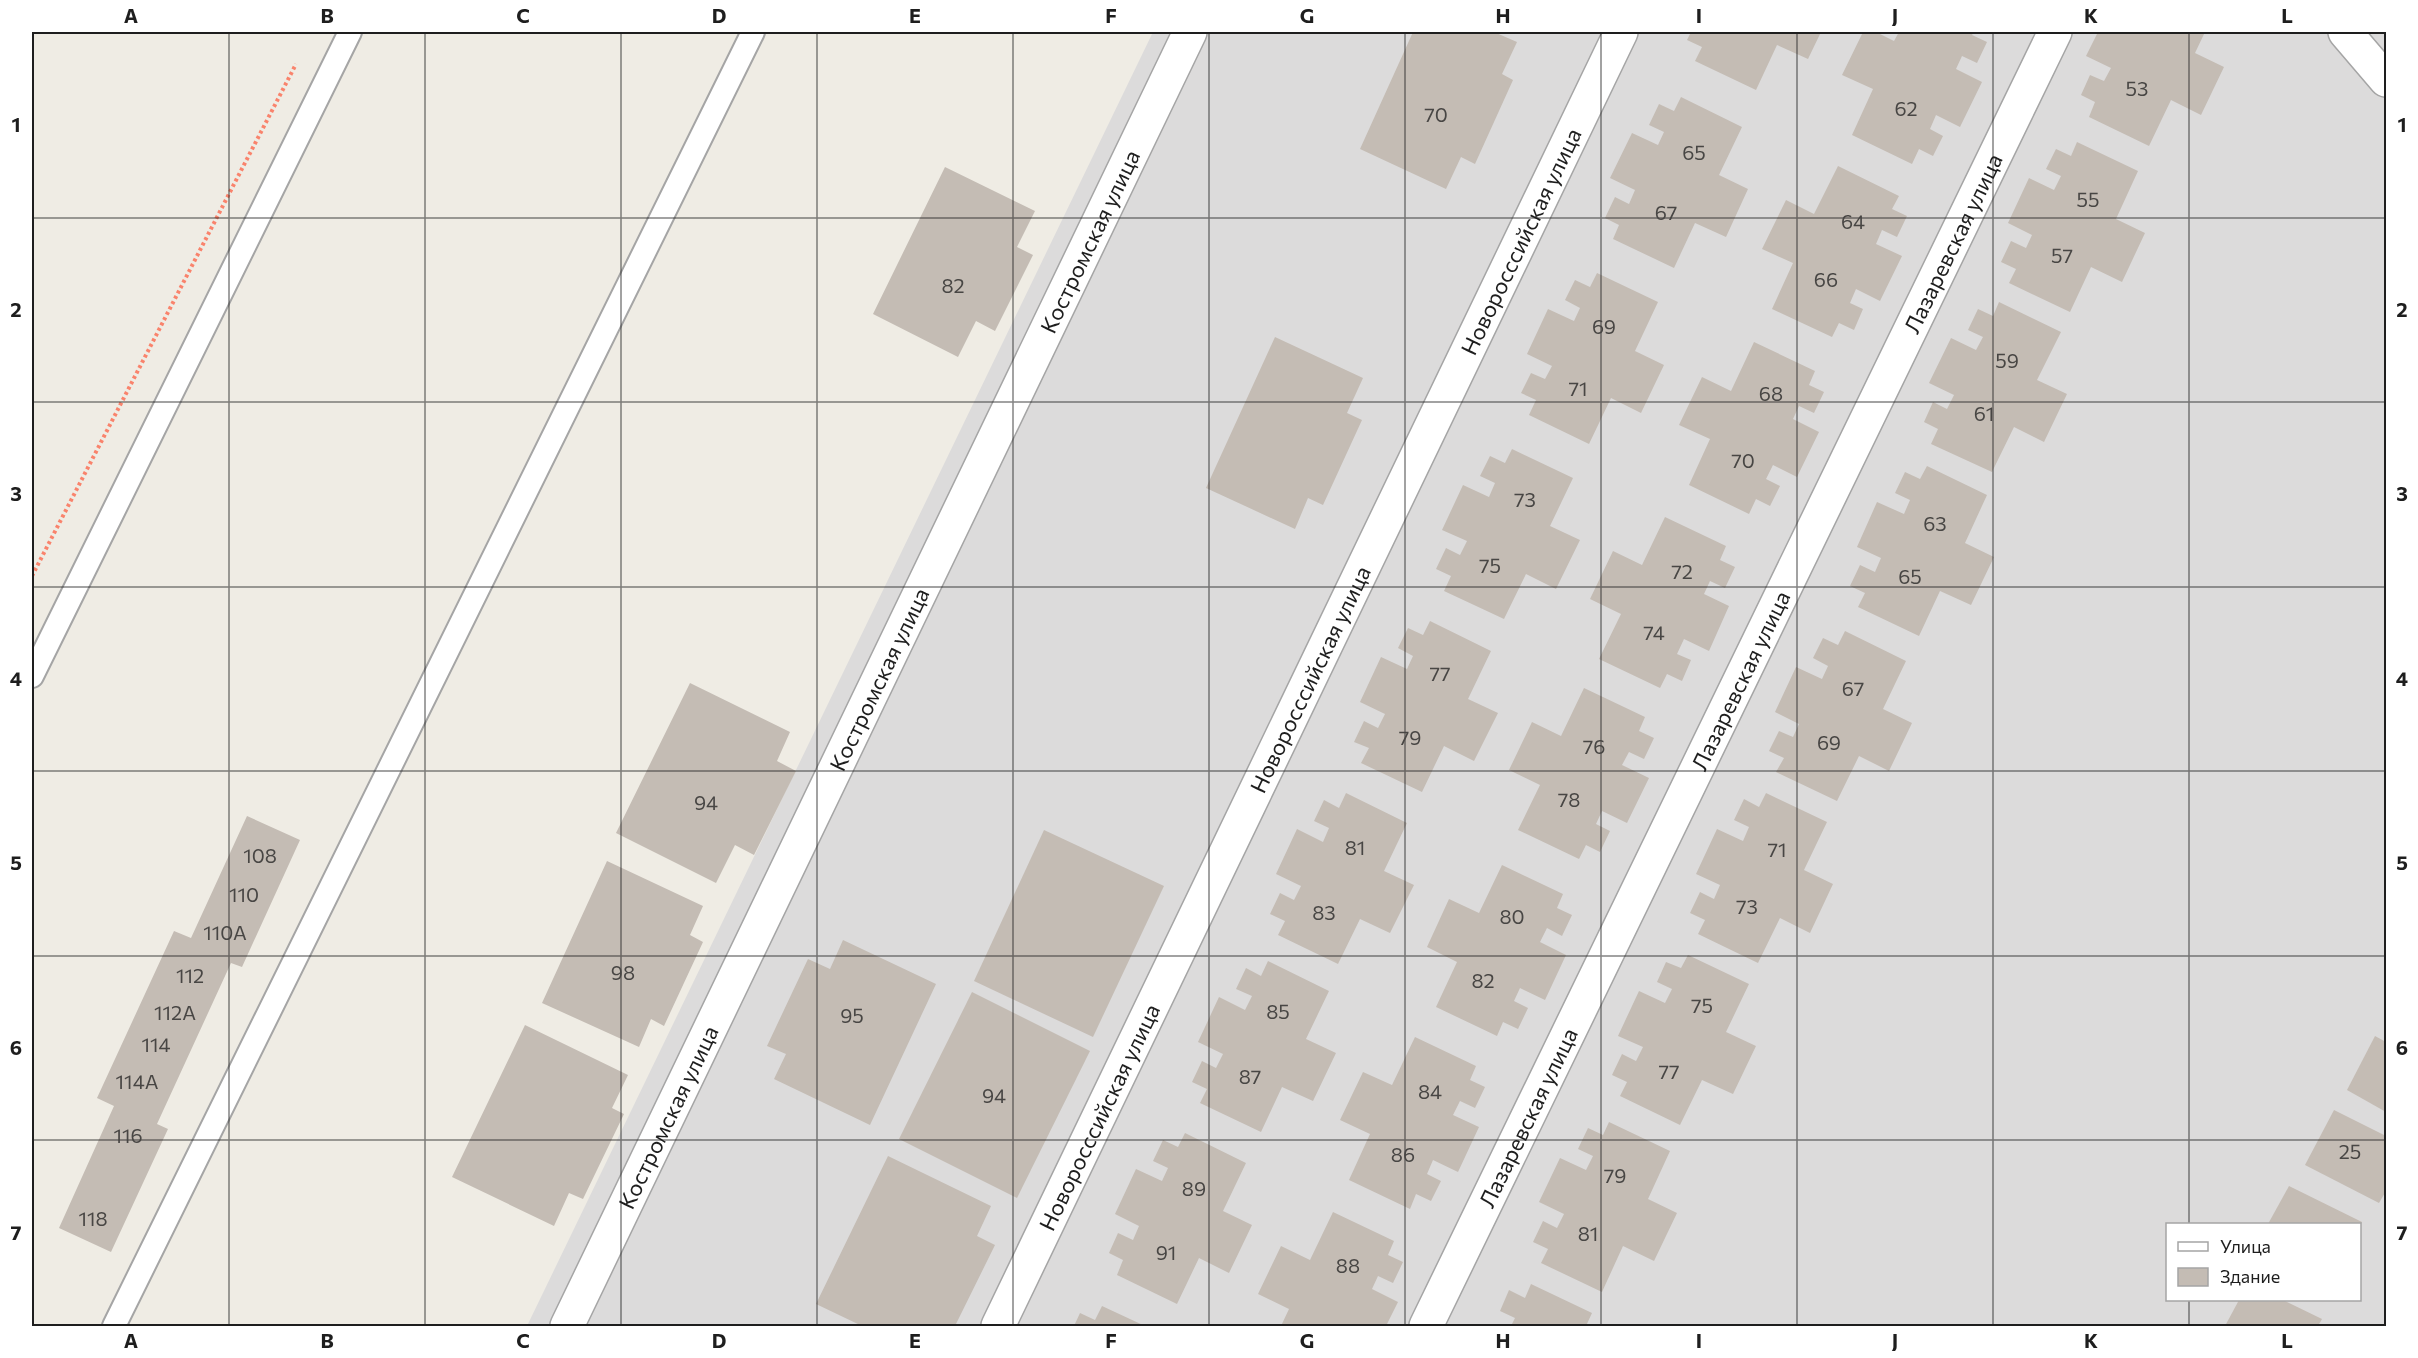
<svg xmlns="http://www.w3.org/2000/svg" width="2418" height="1358" viewBox="0 0 2418 1358" font-family="Commissioner,sans-serif">
	<rect width="100%" height="100%" fill="#efece4"/>
	<path fill="#dcdbdb" fill-rule="evenodd" d="M1153 32H2386V1326H527ZM2168 1224H2360V1300H2168Z"/>
	<g fill="#c4bcb4">
		<polygon points="1413,32 1494,32 1517,42 1502,74 1513,80 1475,164 1461,157 1446,189 1360,149"/>
		<polygon points="1691,32 1821,32 1808,59 1777,45 1756,90 1695,61 1702,47 1687,40"/>
		<polygon points="1863,32 1876,32 1894,41 1899,32 1974,32 1972,35 1987,42 1977,63 1962,56 1956,69 1982,82 1960,127 1936,115 1930,129 1943,136 1933,156 1919,149 1912,164 1852,135 1873,89 1842,75"/>
		<polygon points="2098,32 2205,32 2195,53 2224,67 2201,115 2171,100 2149,146 2089,117 2095,102 2081,95 2090,75 2104,81 2111,68 2086,56"/>
		<polygon points="1681,97 1742,127 1719,175 1748,189 1726,237 1695,223 1674,268 1613,239 1619,225 1605,218 1615,197 1629,204 1635,190 1610,178 1632,133 1658,145 1664,132 1649,125 1659,104 1674,111"/>
		<polygon points="2077,142 2138,171 2116,219 2145,233 2122,282 2091,267 2070,312 2009,283 2016,269 2001,262 2011,241 2026,248 2032,235 2008,223 2029,178 2054,190 2061,176 2046,169 2056,149 2071,156"/>
		<polygon points="1838,166 1899,196 1892,209 1907,216 1897,237 1882,230 1876,244 1902,256 1880,301 1856,289 1850,303 1863,309 1854,330 1839,323 1832,337 1772,309 1793,263 1762,249 1786,200 1814,214"/>
		<polygon points="945,167 1035,211 1017,247 1033,255 995,331 976,321 958,357 873,314"/>
		<polygon points="1597,273 1658,302 1635,351 1664,365 1641,413 1611,398 1589,444 1529,415 1536,400 1521,393 1531,373 1545,379 1552,366 1527,354 1548,309 1574,321 1580,308 1565,300 1575,280 1590,287"/>
		<polygon points="1999,302 2061,332 2037,380 2067,394 2044,442 2014,427 1992,472 1931,444 1938,429 1924,422 1933,402 1947,409 1954,395 1929,383 1951,338 1976,350 1983,337 1968,330 1978,309 1993,316"/>
		<polygon points="1275,337 1363,378 1347,413 1362,420 1323,505 1308,498 1295,529 1206,488"/>
		<polygon points="1754,342 1815,371 1809,385 1824,392 1814,413 1799,406 1793,419 1819,432 1797,477 1773,465 1766,479 1780,486 1770,506 1756,499 1749,514 1689,485 1710,439 1679,425 1702,377 1731,391"/>
		<polygon points="1512,449 1573,478 1550,526 1580,540 1556,589 1526,574 1504,619 1444,591 1451,576 1436,569 1446,548 1460,555 1467,541 1442,530 1463,485 1489,497 1495,483 1480,476 1490,456 1505,463"/>
		<polygon points="1927,466 1987,495 1965,543 1994,557 1971,605 1940,591 1919,636 1858,607 1865,593 1850,586 1860,565 1875,572 1881,558 1857,547 1877,502 1904,514 1910,500 1895,493 1905,472 1920,479"/>
		<polygon points="1665,517 1726,546 1720,560 1735,567 1725,588 1710,581 1704,594 1729,606 1709,651 1684,639 1677,654 1691,660 1682,681 1667,674 1660,688 1599,659 1621,614 1590,599 1613,551 1642,565"/>
		<polygon points="1430,621 1491,651 1468,699 1498,713 1474,761 1444,746 1422,792 1361,763 1369,748 1354,742 1364,721 1378,728 1385,714 1360,702 1381,657 1407,669 1413,656 1398,648 1408,628 1423,635"/>
		<polygon points="1845,631 1906,661 1883,709 1912,723 1889,771 1859,756 1837,801 1776,772 1784,758 1769,751 1779,731 1793,737 1799,724 1775,712 1796,667 1822,679 1828,666 1813,658 1823,638 1838,645"/>
		<polygon points="690,683 790,732 777,761 796,771 754,855 735,845 716,883 616,833"/>
		<polygon points="1584,688 1645,717 1639,731 1654,738 1644,759 1629,752 1622,765 1649,778 1627,823 1602,811 1596,824 1610,831 1600,852 1586,845 1579,859 1518,830 1540,785 1509,770 1532,722 1561,736"/>
		<polygon points="1346,793 1407,823 1384,871 1414,885 1390,933 1360,919 1338,964 1278,935 1285,921 1270,914 1280,893 1294,900 1301,886 1276,874 1297,829 1323,842 1329,828 1314,821 1324,800 1339,808"/>
		<polygon points="1766,793 1827,822 1804,870 1833,884 1810,933 1780,918 1758,963 1698,934 1705,920 1690,913 1700,892 1714,899 1720,885 1696,874 1717,829 1743,841 1749,827 1734,820 1744,799 1759,807"/>
		<polygon points="247,816 300,840 242,967 231,963 157,1124 168,1129 111,1252 59,1228 114,1106 97,1098 174,931 191,938"/>
		<polygon points="1044,830 1164,886 1093,1037 974,981"/>
		<polygon points="607,861 703,906 690,935 703,942 664,1026 651,1019 639,1047 542,1003"/>
		<polygon points="1502,865 1563,894 1557,908 1572,915 1562,936 1547,928 1540,942 1566,955 1545,1000 1520,988 1514,1001 1528,1008 1518,1029 1503,1022 1497,1036 1436,1007 1457,962 1427,947 1449,899 1479,913"/>
		<polygon points="843,940 936,984 870,1125 774,1079 786,1054 767,1046 808,959 830,969"/>
		<polygon points="1688,955 1749,984 1726,1032 1756,1046 1733,1094 1702,1080 1680,1125 1620,1096 1627,1082 1612,1075 1622,1054 1636,1061 1643,1047 1618,1036 1639,991 1665,1003 1672,989 1657,982 1666,962 1681,968"/>
		<polygon points="1268,961 1329,991 1306,1039 1336,1053 1313,1101 1282,1087 1261,1132 1200,1103 1207,1089 1192,1082 1202,1061 1216,1068 1223,1054 1198,1042 1219,997 1245,1010 1252,996 1236,989 1246,968 1261,976"/>
		<polygon points="972,992 1090,1051 1017,1198 899,1139"/>
		<polygon points="525,1025 628,1075 612,1108 624,1114 583,1199 569,1193 554,1226 452,1177"/>
		<polygon points="2375,1036 2386,1042 2386,1112 2347,1090"/>
		<polygon points="1415,1037 1476,1066 1470,1080 1485,1087 1475,1108 1460,1101 1453,1115 1479,1127 1458,1172 1433,1160 1427,1174 1441,1181 1431,1201 1416,1194 1410,1209 1349,1180 1370,1134 1340,1120 1363,1072 1392,1085"/>
		<polygon points="2334,1110 2386,1136 2386,1191 2379,1203 2305,1165"/>
		<polygon points="1609,1122 1670,1151 1648,1199 1677,1213 1654,1261 1623,1246 1602,1292 1541,1263 1548,1249 1533,1242 1543,1221 1557,1228 1564,1214 1539,1202 1560,1158 1586,1170 1593,1156 1578,1149 1588,1128 1603,1135"/>
		<polygon points="1185,1133 1246,1163 1223,1211 1252,1225 1229,1273 1199,1258 1177,1304 1117,1275 1123,1260 1109,1253 1118,1233 1133,1240 1139,1226 1115,1214 1136,1169 1162,1181 1168,1168 1153,1161 1163,1140 1178,1147"/>
		<polygon points="888,1156 991,1206 977,1236 995,1245 955,1326 862,1326 816,1304"/>
		<polygon points="2289,1186 2362,1222 2361,1224 2268,1224"/>
		<polygon points="1333,1212 1394,1241 1388,1255 1403,1262 1393,1283 1378,1276 1372,1289 1398,1302 1386,1326 1281,1326 1289,1309 1258,1294 1281,1246 1310,1260"/>
		<polygon points="1531,1284 1592,1313 1586,1326 1511,1326 1515,1318 1500,1311 1509,1290 1525,1298"/>
		<polygon points="2239,1300 2283,1300 2322,1319 2318,1326 2225,1326"/>
		<polygon points="1102,1306 1145,1326 1074,1326 1080,1313 1095,1320"/>
	</g>
	<g fill="none" stroke-linecap="round" stroke-linejoin="round">
		<defs>
			<g id="lane">
				<polyline points="32,676 350,32"/>
				<polyline points="114,1326 753,32"/>
			</g>
			<g id="street">
				<polyline points="2345,32 2386,80"/>
				<path id="s1" d="M567 1326 1190 32"/>
				<path id="s2" d="M998 1326 1621 32"/>
				<path id="s3" d="M1426 1326 2055 32"/>
			</g>
		</defs>
		<use href="#lane" stroke="#a5a5a5" stroke-width="26"/>
		<use href="#street" stroke="#a5a5a5" stroke-width="36"/>
		<polyline stroke="#f9836c" stroke-width="4" stroke-dasharray="3 3" stroke-linecap="butt" points="32,576 296,64"/>
		<use href="#lane" stroke="#fff" stroke-width="22"/>
		<use href="#street" stroke="#fff" stroke-width="33"/>
	</g>
	<path fill="none" stroke="#1e1e1e" stroke-width="1.5" stroke-opacity="0.55" d="M229 32V1326M425 32V1326M621 32V1326M817 32V1326M1013 32V1326M1209 32V1326M1405 32V1326M1601 32V1326M1797 32V1326M1993 32V1326M2189 32V1224M32 218H2386M32 402H2386M32 587H2386M32 771H2386M32 956H2386M32 1140H2386M2189 1300V1326"/>
	<g text-anchor="middle" dominant-baseline="central" stroke-width="5" stroke-linejoin="round" paint-order="stroke">
		<g font-size="20" fill="#484644">
			<text x="2137" y="88">53</text>
			<text x="1906" y="108">62</text>
			<text x="1436" y="114">70</text>
			<text x="1694" y="152">65</text>
			<text x="2088" y="199">55</text>
			<text x="1666" y="212">67</text>
			<text x="1853" y="221">64</text>
			<text x="2062" y="255">57</text>
			<text x="1826" y="279">66</text>
			<text x="953" y="285">82</text>
			<text x="1604" y="326">69</text>
			<text x="2007" y="360">59</text>
			<text x="1578" y="388">71</text>
			<text x="1771" y="393">68</text>
			<text x="1984" y="413">61</text>
			<text x="1743" y="460">70</text>
			<text x="1525" y="499">73</text>
			<text x="1935" y="523">63</text>
			<text x="1490" y="565">75</text>
			<text x="1682" y="571">72</text>
			<text x="1910" y="576">65</text>
			<text x="1654" y="632">74</text>
			<text x="1440" y="673">77</text>
			<text x="1853" y="688">67</text>
			<text x="1410" y="737">79</text>
			<text x="1829" y="742">69</text>
			<text x="1594" y="746">76</text>
			<text x="1569" y="799">78</text>
			<text x="706" y="802">94</text>
			<text x="1355" y="847">81</text>
			<text x="1777" y="849">71</text>
			<text x="260" y="855">108</text>
			<text x="244" y="894">110</text>
			<text x="1747" y="906">73</text>
			<text x="1324" y="912">83</text>
			<text x="1512" y="916">80</text>
			<text x="225" y="932">110А</text>
			<text x="623" y="972">98</text>
			<text x="190" y="975">112</text>
			<text x="1483" y="980">82</text>
			<text x="1702" y="1005">75</text>
			<text x="1278" y="1011">85</text>
			<text x="175" y="1012">112А</text>
			<text x="852" y="1015">95</text>
			<text x="156" y="1044">114</text>
			<text x="1669" y="1071">77</text>
			<text x="1250" y="1076">87</text>
			<text x="137" y="1081">114А</text>
			<text x="1430" y="1091">84</text>
			<text x="994" y="1095">94</text>
			<text x="128" y="1135">116</text>
			<text x="2350" y="1151">25</text>
			<text x="1403" y="1154">86</text>
			<text x="1615" y="1175">79</text>
			<text x="1194" y="1188">89</text>
			<text x="93" y="1218">118</text>
			<text x="1588" y="1233">81</text>
			<text x="1166" y="1252">91</text>
			<text x="1348" y="1265">88</text>
		</g>
		<g font-size="22" fill="#1e1e1e" stroke="#fff">
			<text stroke="none"><textPath href="#s1" startOffset="1204">Костромская улица</textPath></text>
			<text stroke="none"><textPath href="#s2" startOffset="1204">Новоросссийская улица</textPath></text>
			<text stroke="none"><textPath href="#s3" startOffset="1204">Лазаревская улица</textPath></text>
			<text stroke="none"><textPath href="#s1" startOffset="718">Костромская улица</textPath></text>
			<text stroke="none"><textPath href="#s2" startOffset="718">Новоросссийская улица</textPath></text>
			<text stroke="none"><textPath href="#s3" startOffset="718">Лазаревская улица</textPath></text>
			<text stroke="none"><textPath href="#s3" startOffset="232">Лазаревская улица</textPath></text>
			<text stroke="none"><textPath href="#s1" startOffset="232">Костромская улица</textPath></text>
			<text stroke="none"><textPath href="#s2" startOffset="232">Новоросссийская улица</textPath></text>
		</g>
	</g>
	<rect width="2418" height="1358" fill="none" stroke="#ffffff" stroke-width="66"/>
	<rect x="2166" y="1223" width="195" height="78" fill="#ffffff" stroke="#a5a5a5" stroke-width="1.5"/>
	<rect x="2178" y="1242" width="30" height="9" fill="#ffffff" stroke="#a5a5a5" stroke-width="1.5"/>
	<text x="2220" y="1253" font-size="18" fill="#1e1e1e">Улица</text>
	<rect x="2178" y="1268" width="30" height="18" fill="#c4bcb4" stroke="#a5a5a5" stroke-width="1.5"/>
	<text x="2220" y="1283" font-size="18" fill="#1e1e1e">Здание</text>
	<rect x="33" y="33" width="2352" height="1292" fill="none" stroke="#1e1e1e" stroke-width="2"/>
	<g font-size="20" text-anchor="middle" font-weight="bold" fill="#1e1e1e">
		<text x="131" y="23">A</text>
		<text x="327" y="23">B</text>
		<text x="523" y="23">C</text>
		<text x="719" y="23">D</text>
		<text x="915" y="23">E</text>
		<text x="1111" y="23">F</text>
		<text x="1307" y="23">G</text>
		<text x="1503" y="23">H</text>
		<text x="1699" y="23">I</text>
		<text x="1895" y="23">J</text>
		<text x="2091" y="23">K</text>
		<text x="2287" y="23">L</text>
		<text x="16" y="132">1</text>
		<text x="2402" y="132">1</text>
		<text x="16" y="317">2</text>
		<text x="2402" y="317">2</text>
		<text x="16" y="501">3</text>
		<text x="2402" y="501">3</text>
		<text x="16" y="686">4</text>
		<text x="2402" y="686">4</text>
		<text x="16" y="870">5</text>
		<text x="2402" y="870">5</text>
		<text x="16" y="1055">6</text>
		<text x="2402" y="1055">6</text>
		<text x="16" y="1240">7</text>
		<text x="2402" y="1240">7</text>
		<text x="131" y="1348">A</text>
		<text x="327" y="1348">B</text>
		<text x="523" y="1348">C</text>
		<text x="719" y="1348">D</text>
		<text x="915" y="1348">E</text>
		<text x="1111" y="1348">F</text>
		<text x="1307" y="1348">G</text>
		<text x="1503" y="1348">H</text>
		<text x="1699" y="1348">I</text>
		<text x="1895" y="1348">J</text>
		<text x="2091" y="1348">K</text>
		<text x="2287" y="1348">L</text>
	</g>
</svg>
